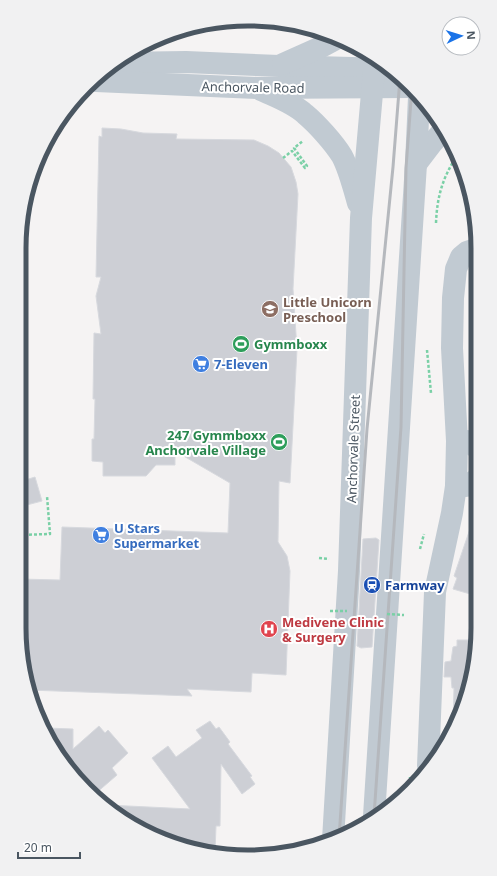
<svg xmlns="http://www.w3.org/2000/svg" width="497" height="876" viewBox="0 0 497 876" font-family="'Noto Sans',sans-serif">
	<rect width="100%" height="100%" fill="#f5f3f3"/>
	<g fill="#cdcfd5" stroke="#d7d9de">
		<polygon points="102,128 121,129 143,133 177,134 176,139 254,140 268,146 279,153 291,167 296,182 298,194 293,289 297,349 290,483 279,481 278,542 287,556 290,571 286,675 252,673 251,692 187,689 192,696 29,690 19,628 19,579 60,580 62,527 228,533 230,483 175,451 175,465 156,465 146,476 103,476 103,462 92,461 92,439 94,439 95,399 93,399 94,333 101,334 96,296 101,277 96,277 99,136 102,137"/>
		<polygon points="35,477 42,501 19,507 19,482"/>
		<polygon points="474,517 477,518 477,596 453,589 457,578 454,576"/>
		<polygon points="376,538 379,540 372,647 361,648 357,646 363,539"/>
		<polygon points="457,640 478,640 478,642 466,701 457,722 453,721 454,688 452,688 451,677 444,677 445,662 451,661 453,647 457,646"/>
		<polygon points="210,721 216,729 219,727 230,742 228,744 252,776 250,777 255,784 242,794 221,764 220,826 216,826 215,852 189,849 121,818 107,805 190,809 152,758 168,746 176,757 202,738 196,730"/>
		<polygon points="99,726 105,733 108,730 128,753 112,768 117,775 95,794 66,767 46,728 73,729 73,749"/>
	</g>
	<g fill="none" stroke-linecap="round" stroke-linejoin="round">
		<g stroke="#7ad0a6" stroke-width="2.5" stroke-dasharray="3 2" stroke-linecap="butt">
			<polyline points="283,158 292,151 305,168 307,166 294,148 303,141"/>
			<path d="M436 223C437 198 442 178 457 156"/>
			<polyline points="427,350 431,393"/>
			<polyline points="19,535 50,534 47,496"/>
			<polyline points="420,549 424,534"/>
			<polyline points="319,558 329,559"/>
			<polyline points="410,788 410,777"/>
		</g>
		<g stroke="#c1cad2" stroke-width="22">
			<polyline points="116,63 186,62 279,66 388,69"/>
			<polyline points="283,64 321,47 334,40"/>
			<polyline points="96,81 257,88 411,87"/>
			<path d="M261 90C276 97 293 103 305 114 317 124 334 143 342 156 349 169 354 189 358 203"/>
			<polyline points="416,164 432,143 444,130"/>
			<polyline points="457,441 467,441 477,448"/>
			<polyline points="456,486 466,486 477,479"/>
			<polyline points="428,766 435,592 452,513 456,486 457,441 452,348 453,298 456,269 461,257 467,252 476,249"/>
			<polyline points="374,816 416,164 419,97"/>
			<polyline points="333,840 349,571 361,218 375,59"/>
		</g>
		<g stroke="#b5b8bd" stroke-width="3">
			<polyline points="374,816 401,427 406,168 412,87"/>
			<polyline points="339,838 367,429 393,167 400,78"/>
		</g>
		<g stroke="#7ad0a6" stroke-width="2.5" stroke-dasharray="3 2" stroke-linecap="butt">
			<polyline points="330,611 347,611"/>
			<polyline points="387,614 404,615"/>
		</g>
	</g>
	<defs>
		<symbol id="school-disc" viewBox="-11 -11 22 22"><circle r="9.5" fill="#8d6e63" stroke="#fff"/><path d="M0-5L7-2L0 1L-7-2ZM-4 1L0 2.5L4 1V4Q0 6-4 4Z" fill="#fff"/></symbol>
		<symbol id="stadium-disc" viewBox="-11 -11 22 22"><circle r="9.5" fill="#2e9e5b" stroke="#fff"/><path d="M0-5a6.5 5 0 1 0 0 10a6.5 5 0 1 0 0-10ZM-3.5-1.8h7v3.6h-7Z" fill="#fff"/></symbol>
		<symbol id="supermarket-disc" viewBox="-11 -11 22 22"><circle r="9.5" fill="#3f7fe0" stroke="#fff"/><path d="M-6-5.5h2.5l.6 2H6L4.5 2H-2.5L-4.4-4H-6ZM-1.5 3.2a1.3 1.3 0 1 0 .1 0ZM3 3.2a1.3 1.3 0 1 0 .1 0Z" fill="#fff"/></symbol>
		<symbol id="station-disc" viewBox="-11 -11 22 22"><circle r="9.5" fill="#1a4fb4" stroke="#fff"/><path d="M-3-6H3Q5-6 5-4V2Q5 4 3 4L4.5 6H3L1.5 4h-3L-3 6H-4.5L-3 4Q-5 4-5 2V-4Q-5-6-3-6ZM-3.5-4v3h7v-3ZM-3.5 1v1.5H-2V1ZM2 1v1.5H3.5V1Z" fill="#fff"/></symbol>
		<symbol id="hospital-disc" viewBox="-11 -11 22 22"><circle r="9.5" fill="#e0444e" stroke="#fff"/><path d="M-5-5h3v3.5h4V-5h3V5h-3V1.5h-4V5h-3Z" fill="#fff"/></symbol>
	</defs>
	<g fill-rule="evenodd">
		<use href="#school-disc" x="260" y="299" width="20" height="20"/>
		<use href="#stadium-disc" x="231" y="334" width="20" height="20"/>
		<use href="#supermarket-disc" x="191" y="354" width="20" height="20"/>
		<use href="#stadium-disc" x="269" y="432" width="20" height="20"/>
		<use href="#supermarket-disc" x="91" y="525" width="20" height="20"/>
		<use href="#station-disc" x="362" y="575" width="20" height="20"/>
		<use href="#hospital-disc" x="259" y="619" width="20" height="20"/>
	</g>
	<g text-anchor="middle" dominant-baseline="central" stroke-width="4" stroke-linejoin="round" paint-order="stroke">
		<g font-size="13" fill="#4a5661" stroke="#fff">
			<text transform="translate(253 87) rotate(1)">Anchorvale Road</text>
			<text transform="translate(353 449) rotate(-88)">Anchorvale Street</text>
		</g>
		<g font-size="13" font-weight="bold" fill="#785e54" stroke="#fff" text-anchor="start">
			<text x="283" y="302">Little Unicorn<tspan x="283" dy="15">Preschool</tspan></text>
		</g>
		<g font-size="13" font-weight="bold" fill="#27864d" stroke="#fff" text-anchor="start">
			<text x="254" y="344">Gymmboxx</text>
			<text x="266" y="435" text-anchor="end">247 Gymmboxx<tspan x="266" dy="15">Anchorvale Village</tspan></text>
		</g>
		<g font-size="13" font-weight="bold" fill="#366cbe" stroke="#fff" text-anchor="start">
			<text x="214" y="364">7-Eleven</text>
			<text x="114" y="528">U Stars<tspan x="114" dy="15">Supermarket</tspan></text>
		</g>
		<g font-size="13" font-weight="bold" fill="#164399" stroke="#fff" text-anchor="start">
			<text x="385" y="585">Farmway</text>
		</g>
		<g font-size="13" font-weight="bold" fill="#be3a42" stroke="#fff" text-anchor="start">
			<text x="282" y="622">Medivene Clinic<tspan x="282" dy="15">&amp; Surgery</tspan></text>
		</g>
	</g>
	<path d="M0 0H497V876H0ZM248 26H249A222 222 0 0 1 471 248V628A222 222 0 0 1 249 850H248A222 222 0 0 1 26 628V248A222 222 0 0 1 248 26Z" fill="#f1f1f2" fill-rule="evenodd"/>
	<path fill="none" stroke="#4a5661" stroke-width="5" d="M248 26H249A222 222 0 0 1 471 248V628A222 222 0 0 1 249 850H248A222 222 0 0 1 26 628V248A222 222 0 0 1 248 26Z"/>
	<g transform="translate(461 36) rotate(86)"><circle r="19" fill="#ffffff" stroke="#b7bbc0"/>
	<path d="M0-3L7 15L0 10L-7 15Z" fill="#1a73e8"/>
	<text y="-6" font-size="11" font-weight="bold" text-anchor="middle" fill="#4a5661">N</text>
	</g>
	<path d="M18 852v6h62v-6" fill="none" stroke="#4a5661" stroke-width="2"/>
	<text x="24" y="852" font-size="12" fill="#4a5661" stroke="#ffffff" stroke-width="3" paint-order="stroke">20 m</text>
</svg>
